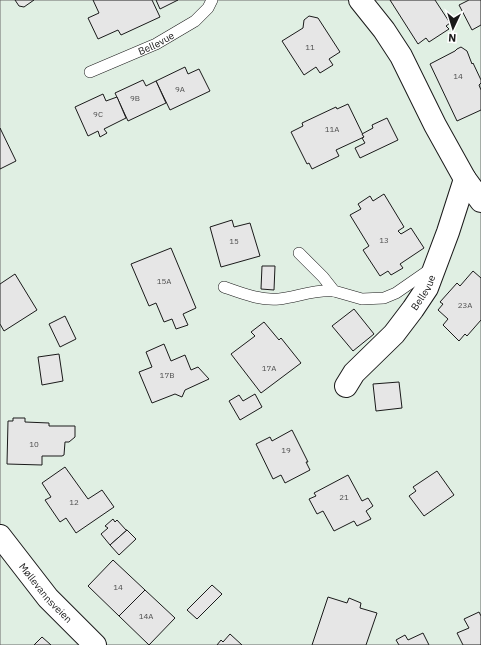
<svg xmlns="http://www.w3.org/2000/svg" width="481" height="645" viewBox="0 0 481 645" font-family="'IBM Plex Sans',sans-serif">
	<rect width="100%" height="100%" fill="#fff"/>
	<rect fill="#e0efe3" stroke="#6a6a6a" x="0" y="0" width="481" height="645"/>
	<g fill="#e6e6e6" stroke="#1a1a1a">
		<polygon points="15,0 34,0 24,7 19,6"/>
		<polygon points="93,0 152,0 160,17 121,35 118,30 98,39 88,18 99,13"/>
		<polygon points="156,0 178,0 160,9"/>
		<polygon points="390,0 435,0 450,23 446,26 449,29 429,42 426,38 418,44"/>
		<polygon points="469,0 481,0 481,25 472,30 459,5"/>
		<polygon points="309,16 318,18 340,52 329,59 333,65 320,73 316,67 304,75 282,41 303,28 304,20"/>
		<polygon points="461,47 467,51 472,64 473,63 481,80 481,83 479,85 481,90 481,110 457,121 430,64 455,51 457,49"/>
		<polygon points="185,67 188,74 199,69 210,91 170,110 156,81"/>
		<polygon points="143,80 146,86 156,81 166,103 128,121 115,93"/>
		<polygon points="103,94 106,101 117,97 126,118 104,129 107,133 100,137 98,131 88,136 75,107"/>
		<polygon points="348,104 364,137 336,150 339,156 312,169 309,163 307,164 291,132 303,126 302,123 336,107 337,109"/>
		<polygon points="387,118 398,140 360,158 355,148 365,143 362,138 364,137 362,134 373,128 372,125"/>
		<polygon points="0,128 16,161 0,169"/>
		<polygon points="384,194 404,227 398,231 401,234 411,228 424,248 400,264 403,268 391,275 388,271 380,276 363,250 369,246 350,215 361,209 358,204 370,196 373,201"/>
		<polygon points="232,220 234,227 250,223 260,256 221,267 210,227"/>
		<polygon points="171,248 196,308 183,314 188,325 176,329 172,319 164,322 156,303 149,306 131,264"/>
		<polygon points="262,266 275,266 274,290 261,289"/>
		<polygon points="473,271 481,278 481,320 467,336 465,334 459,341 443,325 448,319 438,310 443,304 440,302 457,283 460,286"/>
		<polygon points="15,274 37,310 4,331 0,324 0,284"/>
		<polygon points="354,309 374,334 353,351 332,326"/>
		<polygon points="65,316 76,339 60,347 49,324"/>
		<polygon points="264,322 279,340 281,338 301,363 261,393 231,354 255,336 251,332"/>
		<polygon points="164,344 171,361 185,355 191,370 198,367 209,379 185,390 182,397 175,394 152,403 139,372 152,367 146,352"/>
		<polygon points="59,354 63,381 42,385 38,357"/>
		<polygon points="399,382 402,408 376,411 373,384"/>
		<polygon points="255,394 262,407 240,420 229,401 239,395 243,401"/>
		<polygon points="13,418 25,418 25,422 49,423 49,426 75,426 75,437 69,442 65,442 64,455 62,456 42,456 42,465 7,464 8,421 13,421"/>
		<polygon points="292,430 308,462 306,462 310,470 285,483 281,475 273,479 256,444 270,437 272,441"/>
		<polygon points="65,467 88,499 102,490 114,507 76,533 66,518 60,522 45,500 51,497 42,483"/>
		<polygon points="437,471 454,495 424,516 409,496 416,491 413,487"/>
		<polygon points="348,475 362,501 368,498 373,506 366,511 371,519 357,526 354,521 334,531 323,511 317,514 309,499 316,496 314,493"/>
		<polygon points="113,519 115,522 117,520 126,530 127,530 110,545 101,534 108,528 105,526"/>
		<polygon points="127,530 136,539 119,555 110,545"/>
		<polygon points="113,560 145,590 119,616 88,586"/>
		<polygon points="212,585 222,594 197,619 187,610"/>
		<polygon points="145,590 175,618 149,645 119,616"/>
		<polygon points="328,597 347,603 349,598 361,603 360,608 377,613 366,645 312,645"/>
		<polygon points="479,612 481,616 481,645 463,645 457,633 469,628 464,619"/>
		<polygon points="423,633 429,645 399,645 396,640 405,635 408,640"/>
		<polygon points="230,634 242,645 217,645 221,640 223,642"/>
		<polygon points="42,637 51,645 34,645"/>
	</g>
	<g fill="none" stroke-linecap="round" stroke-linejoin="round">
		<defs>
			<g id="lane">
				<path id="s1" d="M90 72 156 44 195 21 208 8 212 0"/>
				<polyline points="299,253 323,277 334,291 362,299 384,298 396,293 432,268"/>
				<path d="M224 287C241 293 261 301 279 299 297 297 316 289 334 291"/>
			</g>
			<g id="street">
				<polyline points="360,0 384,30 401,56 435,125 465,179 481,201"/>
				<path id="s2" d="M346 386 354 373 394 334 413 309 427 288 448 232 465 179"/>
			</g>
			<g id="secondary">
				<path id="s3" d="M0 536 48 598 95 645"/>
			</g>
		</defs>
		<use href="#lane" stroke="#1a1a1a" stroke-width="12"/>
		<use href="#street" stroke="#1a1a1a" stroke-width="24"/>
		<use href="#secondary" stroke="#1a1a1a" stroke-width="24"/>
		<use href="#lane" stroke="#fff" stroke-width="11"/>
		<use href="#street" stroke="#fff" stroke-width="22"/>
		<use href="#secondary" stroke="#fff" stroke-width="22"/>
	</g>
	<g text-anchor="middle" dominant-baseline="central" stroke-width="3" stroke-linejoin="round" paint-order="stroke">
		<g font-size="8" fill="#4d4d4d">
			<text x="310" y="47">11</text>
			<text x="458" y="76">14</text>
			<text x="180" y="89">9A</text>
			<text x="135" y="98">9B</text>
			<text x="98" y="114">9C</text>
			<text x="332" y="129">11A</text>
			<text x="384" y="240">13</text>
			<text x="234" y="241">15</text>
			<text x="164" y="281">15A</text>
			<text x="465" y="305">23A</text>
			<text x="269" y="368">17A</text>
			<text x="167" y="375">17B</text>
			<text x="34" y="444">10</text>
			<text x="286" y="450">19</text>
			<text x="344" y="497">21</text>
			<text x="74" y="502">12</text>
			<text x="118" y="587">14</text>
			<text x="146" y="616">14A</text>
		</g>
		<g font-size="10" fill="#1a1a1a" stroke="#fff">
			<text stroke="none"><textPath href="#s1" startOffset="72">Bellevue</textPath></text>
			<text stroke="none"><textPath href="#s2" startOffset="122">Bellevue</textPath></text>
			<text stroke="none"><textPath href="#s3" startOffset="73">Møllevannsveien</textPath></text>
		</g>
	</g>
	<g transform="translate(453 28) rotate(184)" stroke="#ffffff" stroke-width="3" paint-order="stroke">
	<path d="M0-3L7 15L0 10L-7 15Z" fill="#1a1a1a"/>
	<text y="-6" font-size="11" font-weight="bold" text-anchor="middle" fill="#1a1a1a">N</text>
	</g>
</svg>
